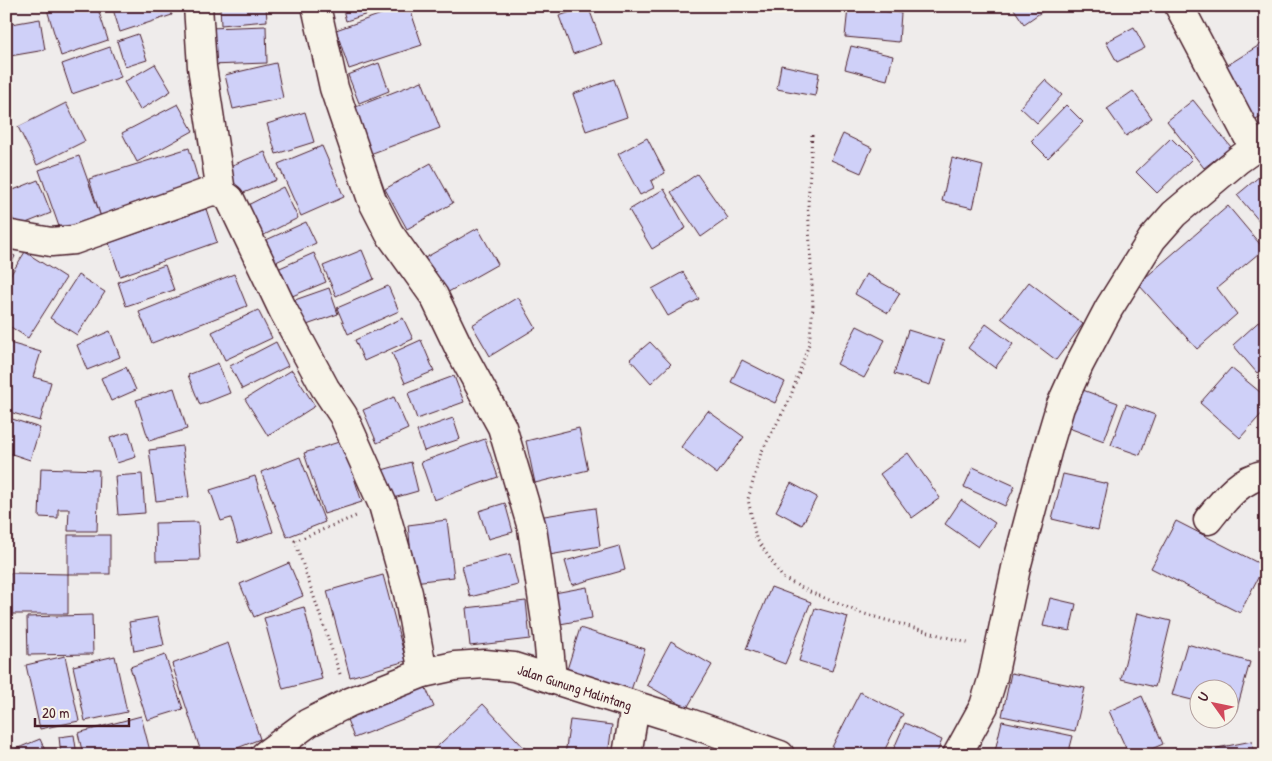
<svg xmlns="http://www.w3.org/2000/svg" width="1272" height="761" viewBox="0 0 1272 761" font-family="'Patrick Hand',sans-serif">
	<rect width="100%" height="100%" fill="#efeceb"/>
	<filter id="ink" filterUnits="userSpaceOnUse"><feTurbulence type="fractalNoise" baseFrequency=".02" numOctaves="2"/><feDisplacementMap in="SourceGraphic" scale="10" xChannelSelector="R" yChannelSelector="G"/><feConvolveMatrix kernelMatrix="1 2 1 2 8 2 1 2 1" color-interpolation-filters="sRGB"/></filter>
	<g filter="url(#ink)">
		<g fill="#cfd0f8" stroke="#4a1f2b">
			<polygon points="46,6 97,6 108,40 61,56"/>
			<polygon points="112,6 169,6 172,15 120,32"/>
			<polygon points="220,6 266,6 267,21 221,25"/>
			<polygon points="342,6 392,6 346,21"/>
			<polygon points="404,6 409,6 422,45 349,69 336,30"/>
			<polygon points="588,6 602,44 573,54 559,16"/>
			<polygon points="1012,6 1050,6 1024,24"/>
			<polygon points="848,8 901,13 899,42 845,37"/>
			<polygon points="40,19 45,50 10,56 6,25"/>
			<polygon points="266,26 267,63 210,65 209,28"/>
			<polygon points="1134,27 1145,48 1117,62 1106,42"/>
			<polygon points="138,34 147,60 125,67 117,41"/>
			<polygon points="1266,41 1266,114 1256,120 1223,68"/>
			<polygon points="851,46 893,56 887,80 845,69"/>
			<polygon points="110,47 121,77 72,94 62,64"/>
			<polygon points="276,63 283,98 233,109 225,75"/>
			<polygon points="379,63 389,91 359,103 348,75"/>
			<polygon points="155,64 171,91 140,110 124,82"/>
			<polygon points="781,65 819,73 815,96 777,89"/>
			<polygon points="614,79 627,117 586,131 573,94"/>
			<polygon points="1045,80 1062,95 1037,123 1020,107"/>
			<polygon points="422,81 440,128 370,154 353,108"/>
			<polygon points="1133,91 1152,118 1126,136 1107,109"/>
			<polygon points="1193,100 1231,147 1204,168 1167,121"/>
			<polygon points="66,103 85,141 37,165 18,127"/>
			<polygon points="178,104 193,131 137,162 122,133"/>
			<polygon points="1066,105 1083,122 1048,158 1031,141"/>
			<polygon points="305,112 314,142 276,154 267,124"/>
			<polygon points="843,134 872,148 861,173 831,160"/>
			<polygon points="647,138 665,173 651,181 654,188 640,195 618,154"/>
			<polygon points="1171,138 1192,159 1157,193 1136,172"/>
			<polygon points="322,146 344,197 301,216 278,164"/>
			<polygon points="189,148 201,190 102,221 89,179"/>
			<polygon points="265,152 276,180 236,196 225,168"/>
			<polygon points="79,156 102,220 62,235 39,170"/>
			<polygon points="952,158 983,166 973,208 942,201"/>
			<polygon points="431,163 453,203 407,229 385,189"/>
			<polygon points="1266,171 1266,229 1237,195"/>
			<polygon points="697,174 728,218 701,237 671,192"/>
			<polygon points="38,180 51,213 16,227 6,202 6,193"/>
			<polygon points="283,187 298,218 256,239 242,208"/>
			<polygon points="664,189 686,228 652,249 629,210"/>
			<polygon points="1228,206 1264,249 1217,288 1237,314 1197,349 1138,284"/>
			<polygon points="206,209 217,242 120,276 109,243"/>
			<polygon points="306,222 316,243 274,263 264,241"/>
			<polygon points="478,228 498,264 443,295 423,259"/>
			<polygon points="362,250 374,279 336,296 323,266"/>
			<polygon points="6,252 15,256 6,274"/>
			<polygon points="25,252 66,278 28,338 6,324 6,282"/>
			<polygon points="314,253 326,282 285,299 273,271"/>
			<polygon points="165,265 174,290 126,306 118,282"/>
			<polygon points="683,272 699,299 668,316 652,289"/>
			<polygon points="234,274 247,306 152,343 139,312"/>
			<polygon points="866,274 900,293 888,313 855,294"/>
			<polygon points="78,275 105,292 77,335 50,318"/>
			<polygon points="1029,282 1083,324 1056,360 1001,318"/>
			<polygon points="388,286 399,311 348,334 337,308"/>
			<polygon points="329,288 338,314 301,327 292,301"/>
			<polygon points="518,297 536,328 490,356 472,325"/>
			<polygon points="258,310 272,338 225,360 212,332"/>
			<polygon points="1266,315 1266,365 1257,373 1233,345"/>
			<polygon points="403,318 413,339 364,361 355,340"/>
			<polygon points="986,324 1013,344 995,368 968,348"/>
			<polygon points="857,326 885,340 864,378 837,364"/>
			<polygon points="908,330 944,341 930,385 894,374"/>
			<polygon points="110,331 120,357 87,370 77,345"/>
			<polygon points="421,340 434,371 405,383 392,353"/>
			<polygon points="6,342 41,352 33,377 51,382 40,421 6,411"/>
			<polygon points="276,342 288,366 242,389 230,366"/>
			<polygon points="650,342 671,364 651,383 630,359"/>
			<polygon points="742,360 785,382 775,403 731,382"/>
			<polygon points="218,363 230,393 200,405 188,375"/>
			<polygon points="126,367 136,390 111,401 101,378"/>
			<polygon points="1231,368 1266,397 1266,409 1240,438 1200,403"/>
			<polygon points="292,370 315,406 268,436 245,399"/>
			<polygon points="454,376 464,402 417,419 408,393"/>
			<polygon points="1072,386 1118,403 1104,441 1058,424"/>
			<polygon points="174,388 187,429 149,441 136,400"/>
			<polygon points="394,397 408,429 377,443 363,410"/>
			<polygon points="1126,404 1155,415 1140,455 1111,445"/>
			<polygon points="708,411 744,437 717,474 681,447"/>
			<polygon points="6,417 40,428 30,460 6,452"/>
			<polygon points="453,418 460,439 424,451 417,431"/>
			<polygon points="579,428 588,470 535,483 526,441"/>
			<polygon points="129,432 136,457 117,463 110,438"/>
			<polygon points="485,439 498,477 434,500 421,462"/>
			<polygon points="342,441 362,502 324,514 304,453"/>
			<polygon points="182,446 189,497 156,501 149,450"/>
			<polygon points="908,453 940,498 912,518 880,474"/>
			<polygon points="300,457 325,522 287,537 261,472"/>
			<polygon points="411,462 418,491 390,499 382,470"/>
			<polygon points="973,467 1015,486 1005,506 964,487"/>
			<polygon points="41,468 99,470 97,531 68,531 69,509 58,509 58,518 39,517"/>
			<polygon points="142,474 145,513 118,515 115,476"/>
			<polygon points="1063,474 1108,484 1098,530 1052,519"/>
			<polygon points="255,476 273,532 238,543 231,518 221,521 210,490"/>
			<polygon points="791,483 817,497 802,525 776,511"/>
			<polygon points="961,500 995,523 978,547 945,524"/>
			<polygon points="505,503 513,532 488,539 479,511"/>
			<polygon points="595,508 600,546 544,556 538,517"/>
			<polygon points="447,520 454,577 414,582 408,525"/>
			<polygon points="1176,521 1264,566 1240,613 1151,568"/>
			<polygon points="198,522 200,560 156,561 155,523"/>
			<rect x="68" y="535" width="42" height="39"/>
			<polygon points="619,546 625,570 572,585 565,561"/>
			<polygon points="510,554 518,585 470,597 462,566"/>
			<polygon points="289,563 303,596 254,617 240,584"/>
			<polygon points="10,573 68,574 68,614 10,614"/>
			<polygon points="383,575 406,661 350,677 327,591"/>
			<polygon points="587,587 592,618 555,625 549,594"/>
			<polygon points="771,587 811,602 785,664 746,649"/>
			<polygon points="1050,598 1076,604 1070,631 1043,626"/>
			<polygon points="526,601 530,639 470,646 466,608"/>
			<polygon points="304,607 322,679 283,689 264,618"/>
			<polygon points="815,608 848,617 832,671 799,661"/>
			<polygon points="1137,613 1171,621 1155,687 1121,679"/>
			<polygon points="92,615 93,654 28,655 27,617"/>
			<polygon points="158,617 164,645 134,651 129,622"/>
			<polygon points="580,628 645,649 629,696 565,676"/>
			<polygon points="671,641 712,665 687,708 647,685"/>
			<polygon points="228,643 260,739 220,755 202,755 172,664"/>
			<polygon points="1187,644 1250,662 1236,712 1230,711 1230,688 1200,688 1200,702 1172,695"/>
			<polygon points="165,655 183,709 147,720 130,667"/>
			<polygon points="65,656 79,721 40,729 26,665"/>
			<polygon points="115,656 127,712 85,721 73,666"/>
			<polygon points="1011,673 1085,688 1075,731 1002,716"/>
			<polygon points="425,686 434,707 354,738 346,717"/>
			<polygon points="860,692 903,714 882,755 833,755 829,753"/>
			<polygon points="1142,696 1163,744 1138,755 1129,755 1109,711"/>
			<polygon points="483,704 531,755 428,755"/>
			<polygon points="141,716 151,755 83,755 78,733"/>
			<polygon points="570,720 612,725 608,755 565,755"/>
			<polygon points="1002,721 1073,736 1068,755 994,755"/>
			<polygon points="905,723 942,740 936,755 891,755"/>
			<polygon points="74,735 77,755 61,755 59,737"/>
			<polygon points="40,739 47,755 6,755 6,753"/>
			<polygon points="1252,741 1254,755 1182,755"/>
		</g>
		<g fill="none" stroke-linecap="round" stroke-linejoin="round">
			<defs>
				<g id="minor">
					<polyline points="198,6 202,67 221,192"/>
					<polyline points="316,6 334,88 372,200 389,233 434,296 460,350 502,427 532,528 548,635 552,679"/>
					<polyline points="1179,6 1254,148"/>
					<polyline points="6,234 51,242 74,240 212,191 221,192 230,199 283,310 325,388 343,415 383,505 408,593 423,673"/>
					<path d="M1208 520C1224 500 1239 479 1266 474"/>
					<polyline points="265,755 308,723 350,702 423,673 455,666 485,664 514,667 684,721 780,755"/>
					<polyline points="627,755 635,706"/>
					<polyline points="957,755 984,706 993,677 1016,568 1049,444 1060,407 1079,365 1109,308 1152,239 1174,214 1238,160 1266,140"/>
				</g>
			</defs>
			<use href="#minor" stroke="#4a1f2b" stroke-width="31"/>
			<g stroke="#4a1f2b" stroke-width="3" stroke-dasharray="1 4" stroke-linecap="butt">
				<polyline points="812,135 808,204 813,307 809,344 789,401 761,453 748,499 756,538 783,578 810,592 861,613 971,644"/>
				<polyline points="340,674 295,541 356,516"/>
			</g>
			<use href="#minor" stroke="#f7f3e8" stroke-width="28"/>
		</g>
	</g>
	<g text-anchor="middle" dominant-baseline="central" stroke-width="4" stroke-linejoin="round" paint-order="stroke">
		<g font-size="14" fill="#4a1f2b" stroke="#f7f3e8">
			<text transform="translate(575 687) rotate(18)">Jalan Gunung Malintang</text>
		</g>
	</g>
	<rect width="1272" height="761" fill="none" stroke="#f7f3e8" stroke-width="25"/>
	<rect x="12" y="12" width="1247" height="736" fill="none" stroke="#4a1f2b" stroke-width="2" filter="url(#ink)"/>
	<g transform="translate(1214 704) rotate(303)"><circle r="24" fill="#f7f3e8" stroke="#b29e9c"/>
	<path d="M0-4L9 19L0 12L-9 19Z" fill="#d1495b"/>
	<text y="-8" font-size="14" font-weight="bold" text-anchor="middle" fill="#4a1f2b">U</text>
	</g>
	<path d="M35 718v8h94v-8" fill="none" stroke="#4a1f2b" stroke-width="2.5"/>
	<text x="42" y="718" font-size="15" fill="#4a1f2b" stroke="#f7f3e8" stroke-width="4" paint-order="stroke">20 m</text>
</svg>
